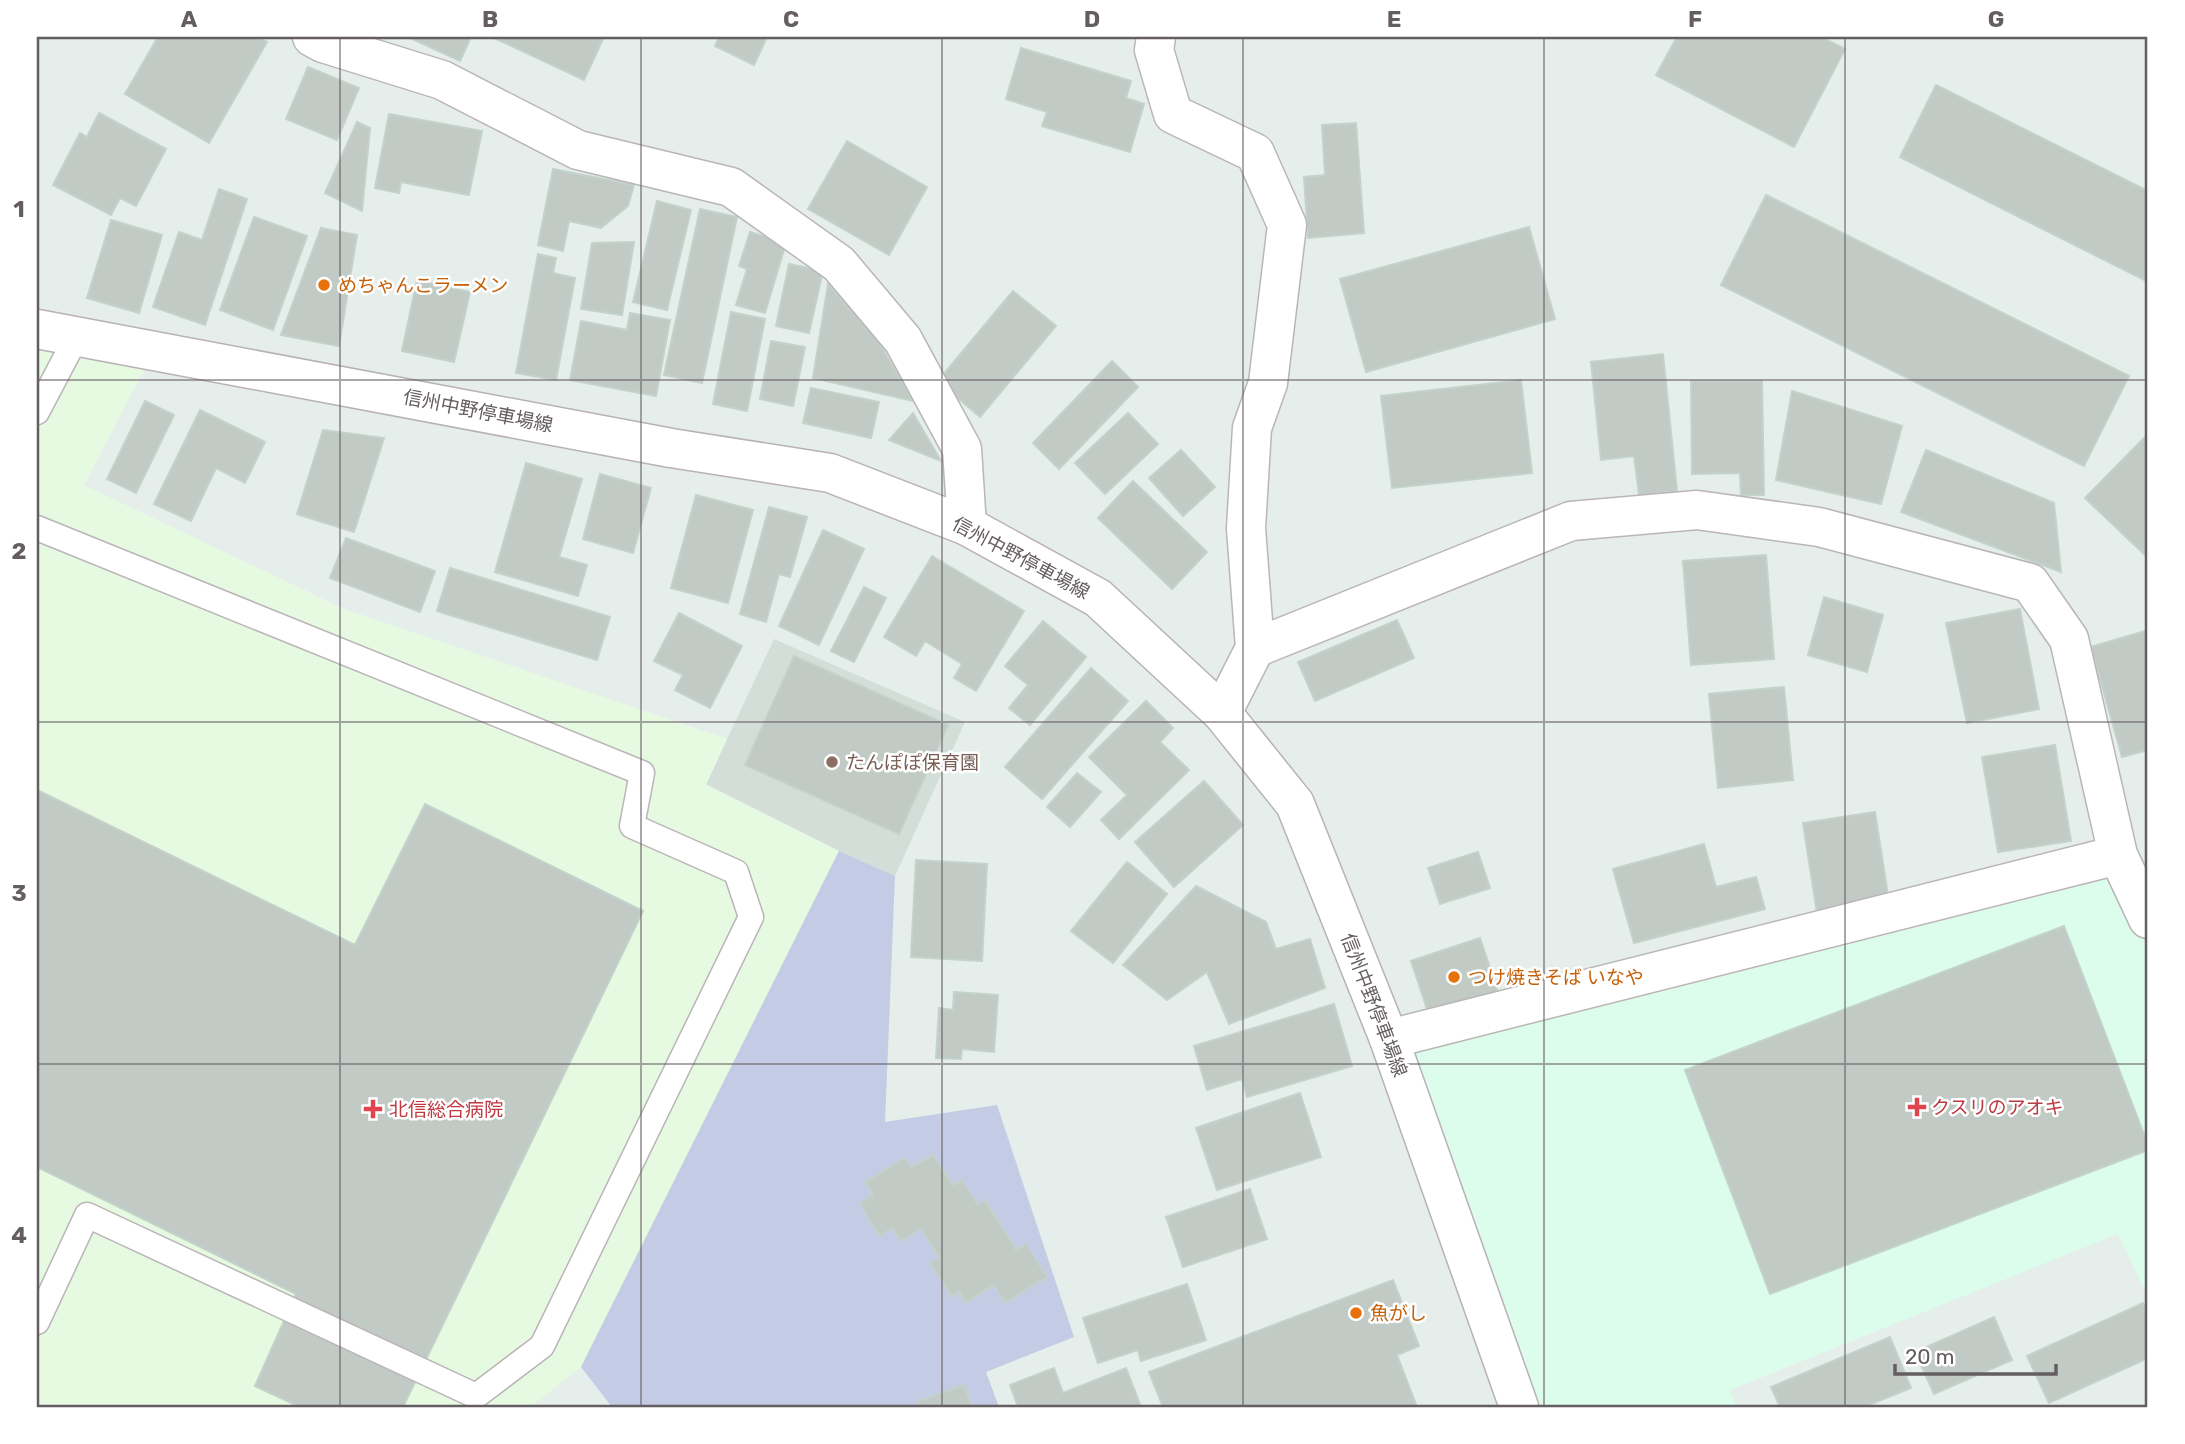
<svg xmlns="http://www.w3.org/2000/svg" width="2185" height="1444" viewBox="0 0 2185 1444" font-family="Rubik,'Noto Sans JP',sans-serif">
	<rect width="100%" height="100%" fill="#e5eeea"/>
	<polygon fill="#dcfcec" points="2118,855 2148,919 2148,1298 2118,1234 1730,1390 1737,1407 1519,1407 1389,1039"/>
	<polygon fill="#d3ded9" points="774,639 965,722 895,876 839,851 706,784"/>
	<polygon fill="#e6fae2" points="37,350 144,370 84,485 342,608 727,739 706,785 839,851 581,1367 530,1407 37,1407"/>
	<polygon fill="#c3cce4" points="839,851 895,876 885,1122 997,1105 1074,1337 986,1372 999,1407 612,1407 581,1367"/>
	<g fill="#c1cac4" stroke="#c3d2ca" stroke-width="2">
		<polygon points="158,37 258,37 267,42 209,143 125,94"/>
		<polygon points="408,37 471,37 460,61"/>
		<polygon points="492,37 604,37 584,80"/>
		<polygon points="719,37 767,37 754,65 715,46"/>
		<polygon points="1677,37 1821,37 1845,49 1794,147 1656,75"/>
		<polygon points="1021,48 1131,81 1126,98 1144,104 1130,152 1042,126 1047,112 1006,99"/>
		<polygon points="308,67 359,88 337,140 286,119"/>
		<polygon points="1936,85 2148,191 2148,282 1900,157"/>
		<polygon points="99,113 166,149 136,206 120,198 111,215 53,185 80,133 87,137"/>
		<polygon points="389,114 482,131 469,195 401,182 399,193 375,188"/>
		<polygon points="357,122 370,128 362,211 325,193"/>
		<polygon points="1356,123 1364,233 1308,238 1304,177 1325,175 1322,125"/>
		<polygon points="847,141 927,187 889,255 808,209"/>
		<polygon points="553,169 634,185 628,206 601,228 569,221 563,251 538,245"/>
		<polygon points="219,189 247,199 205,325 153,307 179,232 202,240"/>
		<polygon points="1766,195 2129,376 2084,466 1721,285"/>
		<polygon points="657,201 691,210 667,310 633,302"/>
		<polygon points="700,209 737,217 702,383 664,375"/>
		<polygon points="254,217 307,236 273,330 220,310"/>
		<polygon points="111,220 162,235 139,313 87,298"/>
		<polygon points="1529,227 1555,319 1366,372 1340,279"/>
		<polygon points="321,228 357,235 339,346 281,335"/>
		<polygon points="750,232 786,243 765,313 736,305 747,269 739,266"/>
		<polygon points="634,242 622,315 581,309 592,243"/>
		<polygon points="538,254 556,258 553,273 575,278 556,380 516,373"/>
		<polygon points="789,264 823,271 809,333 776,326"/>
		<polygon points="417,280 470,292 454,362 402,351"/>
		<polygon points="828,284 878,341 913,401 813,378"/>
		<polygon points="1013,291 1056,326 980,417 938,381"/>
		<polygon points="731,312 765,319 747,411 713,404"/>
		<polygon points="630,313 670,320 656,396 570,380 581,321 627,330"/>
		<polygon points="771,341 805,347 793,406 760,399"/>
		<polygon points="1663,354 1677,491 1639,495 1634,456 1601,460 1591,362"/>
		<polygon points="1112,361 1138,387 1059,469 1033,443"/>
		<polygon points="1521,380 1532,473 1392,488 1381,396"/>
		<polygon points="1691,381 1762,381 1764,495 1741,495 1740,473 1692,474"/>
		<polygon points="811,388 879,402 871,438 803,423"/>
		<polygon points="1792,391 1902,426 1881,504 1776,480"/>
		<polygon points="145,401 174,415 136,493 107,479"/>
		<polygon points="200,410 265,442 245,483 216,468 191,521 154,504"/>
		<polygon points="913,413 941,461 889,440"/>
		<polygon points="1128,413 1158,444 1105,494 1075,463"/>
		<polygon points="323,430 384,438 354,532 297,514"/>
		<polygon points="2145,437 2148,440 2148,558 2085,498"/>
		<polygon points="1181,450 1215,487 1183,516 1149,478"/>
		<polygon points="1926,450 2054,503 2061,572 1901,512"/>
		<polygon points="526,463 582,479 559,557 587,565 578,596 495,572"/>
		<polygon points="600,474 651,488 633,553 583,539"/>
		<polygon points="1133,481 1207,552 1172,589 1098,518"/>
		<polygon points="696,495 753,510 728,603 671,588"/>
		<polygon points="769,507 807,517 790,577 779,574 766,622 740,614"/>
		<polygon points="823,530 864,549 819,645 779,626"/>
		<polygon points="346,538 435,571 420,612 330,578"/>
		<polygon points="1766,555 1774,659 1691,665 1683,561"/>
		<polygon points="932,556 1024,611 976,691 954,678 962,664 925,641 916,656 884,637"/>
		<polygon points="450,568 610,617 597,660 437,611"/>
		<polygon points="864,587 886,598 854,662 831,651"/>
		<polygon points="1824,597 1883,615 1867,672 1808,655"/>
		<polygon points="2020,609 2039,709 1967,723 1946,623"/>
		<polygon points="679,613 742,646 710,708 675,690 683,675 654,661"/>
		<polygon points="1397,620 1414,658 1315,701 1298,662"/>
		<polygon points="1043,621 1086,657 1030,725 1009,708 1028,685 1005,666"/>
		<polygon points="2148,630 2148,750 2122,757 2091,647"/>
		<polygon points="794,656 948,725 899,834 745,765"/>
		<polygon points="1091,668 1128,701 1042,799 1005,767"/>
		<polygon points="1784,687 1793,780 1718,788 1709,694"/>
		<polygon points="1146,701 1173,728 1160,742 1189,770 1119,839 1101,820 1127,795 1089,757"/>
		<polygon points="2055,745 2071,841 1998,852 1982,757"/>
		<polygon points="1077,773 1101,792 1070,827 1047,807"/>
		<polygon points="1204,781 1243,825 1174,887 1135,842"/>
		<polygon points="37,790 355,945 425,804 643,911 403,1407 300,1407 255,1386 296,1294 37,1167"/>
		<polygon points="1875,812 1889,902 1817,913 1803,823"/>
		<polygon points="1704,844 1716,887 1756,877 1765,909 1634,943 1613,869"/>
		<polygon points="1478,852 1490,888 1440,904 1428,868"/>
		<polygon points="916,860 987,864 982,961 911,957"/>
		<polygon points="1127,862 1167,894 1113,963 1071,931"/>
		<polygon points="1196,886 1266,922 1276,949 1310,939 1325,988 1229,1024 1207,972 1167,1000 1123,965"/>
		<polygon points="2064,926 2148,1145 2148,1150 1770,1294 1685,1070"/>
		<polygon points="1480,938 1498,992 1429,1015 1411,961"/>
		<polygon points="954,992 998,995 994,1052 962,1049 961,1059 936,1058 939,1008 953,1010"/>
		<polygon points="1334,1004 1352,1066 1247,1097 1242,1079 1207,1090 1194,1046"/>
		<polygon points="1300,1093 1321,1157 1217,1190 1196,1128"/>
		<polygon points="933,1155 953,1185 962,1180 978,1205 985,1200 1016,1250 1026,1244 1047,1277 1005,1303 994,1285 966,1303 959,1292 952,1297 930,1263 939,1258 921,1228 901,1241 892,1228 880,1236 860,1204 873,1195 865,1182 905,1158 911,1167"/>
		<polygon points="1250,1189 1267,1239 1183,1267 1166,1217"/>
		<polygon points="1393,1280 1419,1346 1397,1355 1417,1407 1163,1407 1149,1372"/>
		<polygon points="1187,1284 1206,1340 1141,1361 1138,1350 1098,1363 1083,1318"/>
		<polygon points="2143,1303 2148,1315 2148,1358 2049,1403 2027,1356"/>
		<polygon points="1994,1317 2012,1360 1934,1394 1915,1352"/>
		<polygon points="1890,1337 1911,1388 1864,1407 1780,1407 1771,1387"/>
		<polygon points="1054,1368 1063,1393 1126,1368 1141,1407 1018,1407 1010,1385"/>
		<polygon points="964,1385 972,1407 920,1407 918,1401"/>
	</g>
	<g fill="none" stroke-linecap="round" stroke-linejoin="round">
		<defs>
			<g id="lane">
				<polyline points="37,412 77,336"/>
				<polyline points="37,528 642,773 632,826 736,872 751,917 542,1346 476,1396 87,1215 37,1322"/>
			</g>
			<g id="street">
				<polyline points="312,37 323,43 442,80 578,150 731,187 839,264 903,340 962,449 967,526"/>
				<polyline points="1156,37 1154,50 1173,114 1255,153 1287,225 1268,383 1252,428 1246,528 1255,648 1222,713"/>
				<polyline points="1255,648 1571,521 1697,510 1819,527 2030,583 2069,639 2118,855 2148,919"/>
				<polyline points="1389,1039 2118,855"/>
			</g>
			<polyline id="secondary" points="37,329 671,448 830,473 967,526 1098,598 1222,713 1295,804 1389,1039 1519,1407"/>
		</defs>
		<use href="#lane" stroke="#bbb5b8" stroke-width="27"/>
		<use href="#street" stroke="#bbb5b8" stroke-width="41"/>
		<use href="#secondary" stroke="#b9b1b6" stroke-width="41"/>
		<use href="#lane" stroke="#fff" stroke-width="24"/>
		<use href="#street" stroke="#fff" stroke-width="38"/>
		<use href="#secondary" stroke="#fff" stroke-width="38"/>
	</g>
	<path fill="none" stroke="#645d62" stroke-width="2" stroke-opacity="0.55" d="M340 37V1407M641 37V1407M942 37V1407M1243 37V1407M1544 37V1407M1845 37V1407M37 380H2148M37 722H2148M37 1064H2148"/>
	<g fill="#e8710a" stroke="#fff" stroke-width="2.5">
		<circle cx="324" cy="285" r="7"/>
		<circle cx="1454" cy="977" r="7"/>
		<circle cx="1356" cy="1313" r="7"/>
	</g>
	<circle fill="#8d6e63" stroke="#fff" stroke-width="2.5" cx="832" cy="762" r="7"/>
	<g fill="#e0444e" stroke="#fff" stroke-width="2.5">
		<path d="M1913.5 1096.5h7v7h7v7h-7v7h-7v-7h-7v-7h7z"/>
		<path d="M369.5 1098.5h7v7h7v7h-7v7h-7v-7h-7v-7h7z"/>
	</g>
	<g text-anchor="middle" dominant-baseline="central" stroke-width="5" stroke-linejoin="round" paint-order="stroke">
		<g font-size="19" fill="#c56008" stroke="#fff" text-anchor="start">
			<text x="338" y="285">めちゃんこラーメン</text>
			<text x="1468" y="977">つけ焼きそば いなや</text>
			<text x="1370" y="1313">魚がし</text>
		</g>
		<g font-size="19" fill="#645d62" stroke="#fff">
			<text transform="translate(478 411) rotate(11)">信州中野停車場線</text>
			<text transform="translate(1021 558) rotate(28)">信州中野停車場線</text>
			<text transform="translate(1374 1005) rotate(69)">信州中野停車場線</text>
		</g>
		<g font-size="19" fill="#785e54" stroke="#fff" text-anchor="start">
			<text x="846" y="762">たんぽぽ保育園</text>
		</g>
		<g font-size="19" fill="#be3a42" stroke="#fff" text-anchor="start">
			<text x="1931" y="1107">クスリのアオキ</text>
			<text x="389" y="1109">北信総合病院</text>
		</g>
	</g>
	<rect width="2185" height="1444" fill="none" stroke="#ffffff" stroke-width="77"/>
	<path d="M1895 1364v10h161v-10" fill="none" stroke="#645d62" stroke-width="3.5"/>
	<text x="1905" y="1364" font-size="21" fill="#645d62" stroke="#ffffff" stroke-width="5" paint-order="stroke">20 m</text>
	<rect x="38" y="38" width="2108" height="1368" fill="none" stroke="#645d62" stroke-width="2.5"/>
	<g font-size="23" text-anchor="middle" font-weight="bold" fill="#645d62">
		<text x="189" y="27">A</text>
		<text x="490" y="27">B</text>
		<text x="791" y="27">C</text>
		<text x="1092" y="27">D</text>
		<text x="1394" y="27">E</text>
		<text x="1695" y="27">F</text>
		<text x="1996" y="27">G</text>
		<text x="19" y="217">1</text>
		<text x="19" y="559">2</text>
		<text x="19" y="901">3</text>
		<text x="19" y="1243">4</text>
	</g>
</svg>
